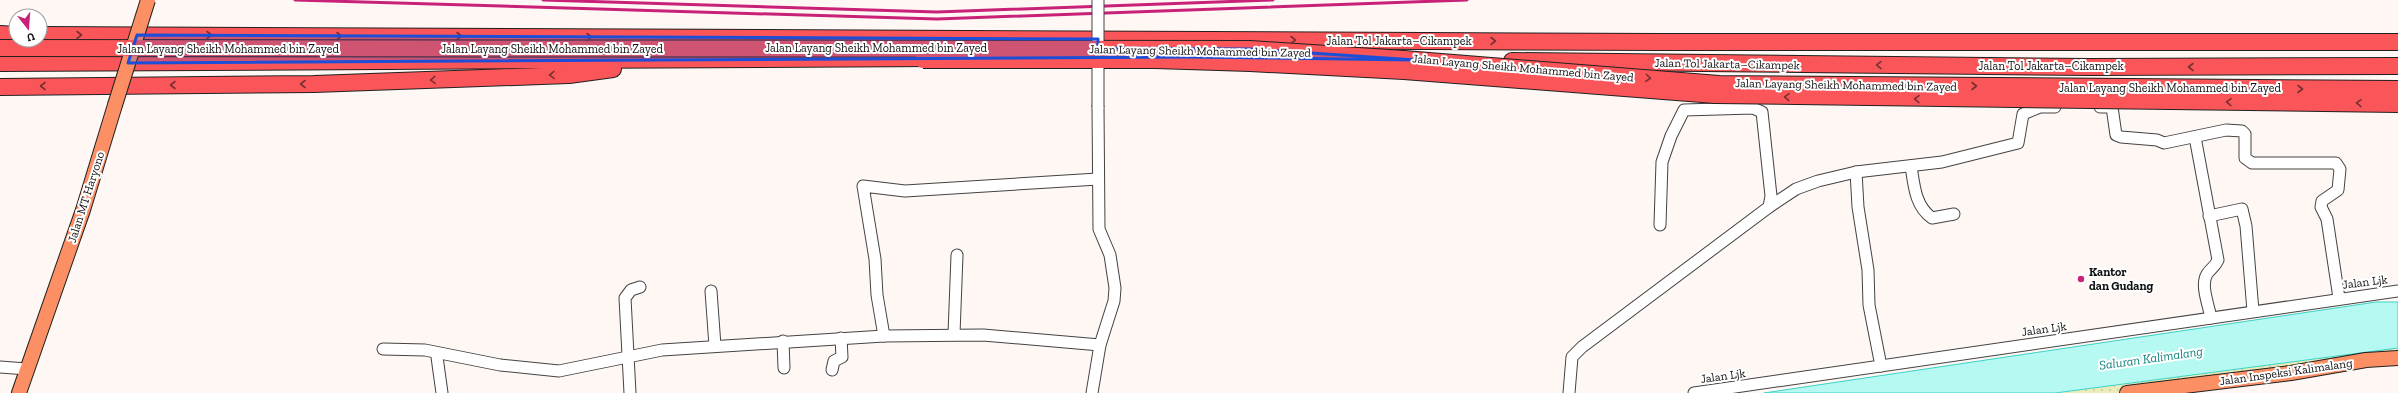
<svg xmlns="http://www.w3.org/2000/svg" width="2398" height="393" viewBox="0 0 2398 393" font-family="'Zilla Slab',serif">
	<defs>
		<pattern id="grass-dots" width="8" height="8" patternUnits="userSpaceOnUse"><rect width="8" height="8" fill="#ececba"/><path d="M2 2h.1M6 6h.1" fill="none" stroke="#c9c99f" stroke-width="1.8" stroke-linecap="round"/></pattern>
	</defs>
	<rect width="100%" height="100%" fill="#fff7f3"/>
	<polygon fill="url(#grass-dots)" points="2398,348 2398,358 2127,393 2057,393"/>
	<polygon fill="#b5f9f2" stroke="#38d3c7" points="2376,302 2398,302 2398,348 2055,393 1764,393"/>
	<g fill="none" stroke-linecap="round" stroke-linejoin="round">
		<defs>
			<g id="minor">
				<polyline points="2100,107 2112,107 2116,135 2121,137 2157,140 2164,143 2226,130 2242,131 2245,134 2245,158 2252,163 2336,163 2340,169 2338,190 2322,201 2321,207 2327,219 2339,298"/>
				<path d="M2195 137 2218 260C2215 267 2211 268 2207 274 2200 285 2209 306 2211 318"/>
				<path d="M1911 166C1914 185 1915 206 1932 218L1954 214"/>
				<polyline points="1856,172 1858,207 1868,270 1869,305 1881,366"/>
				<polyline points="1769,207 1796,189 1818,181 1856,172 1942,162 2018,143 2023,114 2040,107 2055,107"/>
				<polyline points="2209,216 2242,209 2246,226 2253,311"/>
				<polyline points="711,291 715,346"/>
				<polyline points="954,334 957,255"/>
				<polyline points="884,336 877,295 875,259 863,186 905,191 1098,179"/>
				<polyline points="783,341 784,368"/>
				<polyline points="383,349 425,350 500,365 559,371 662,350 884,336 983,335 1100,345"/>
				<polyline points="439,354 437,357 442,393"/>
				<polyline points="0,367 27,369"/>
				<polyline points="832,370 834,361 842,357 841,338"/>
				<polyline points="630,393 625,298 631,290 640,287"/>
				<polyline points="1092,393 1100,345 1114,301 1115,288 1110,255 1099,229 1098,107"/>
				<polyline points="1569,393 1572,357 1582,347 1769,207 1771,196 1762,112 1753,108 1684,110 1671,136 1662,162 1660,225"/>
				<polyline points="1694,393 2398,291"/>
			</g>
			<g id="major">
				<polyline points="19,393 83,210 115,105"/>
				<polyline points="2127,393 2291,373 2366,360 2398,358"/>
			</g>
			<g id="highway">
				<polyline points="0,34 16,35"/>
				<polyline points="40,35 1662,42 2398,42"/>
				<polyline points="1512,61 2090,67 2398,66"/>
				<polyline points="0,63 936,58"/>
				<polyline points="0,87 314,84 569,75 613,69"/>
			</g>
		</defs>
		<use href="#minor" stroke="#434343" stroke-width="13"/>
		<use href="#major" stroke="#212121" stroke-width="16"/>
		<use href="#highway" stroke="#212121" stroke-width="18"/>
		<use href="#minor" stroke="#fff" stroke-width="11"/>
		<use href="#major" stroke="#fd8f64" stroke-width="14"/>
		<use href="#highway" stroke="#fa5659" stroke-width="16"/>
		<g stroke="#c72178" stroke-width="3">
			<polyline points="295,0 937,19 1467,0"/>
			<polyline points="543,0 937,12 1273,0"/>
		</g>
		<defs>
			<polyline id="minor-bridge" points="1098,0 1098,107"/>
			<polyline id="major-bridge" points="115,105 148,0"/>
			<g id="highway-bridge">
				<polyline points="0,48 1250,49 1404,59 1719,84 2398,89"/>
				<polyline points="923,60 1155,60 1250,63 1404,71 1715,95 2398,104"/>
			</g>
		</defs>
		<use href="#minor-bridge" stroke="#434343" stroke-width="13" stroke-linecap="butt"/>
		<use href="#major-bridge" stroke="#212121" stroke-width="16" stroke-linecap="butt"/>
		<use href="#highway-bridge" stroke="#212121" stroke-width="18" stroke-linecap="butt"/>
		<use href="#minor-bridge" stroke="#fff" stroke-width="11"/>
		<use href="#major-bridge" stroke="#fd8f64" stroke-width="14"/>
		<use href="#highway-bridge" stroke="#fa5659" stroke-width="16"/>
	</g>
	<defs><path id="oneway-chevron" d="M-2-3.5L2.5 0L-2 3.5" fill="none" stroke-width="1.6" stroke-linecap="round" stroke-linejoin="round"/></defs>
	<g stroke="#793031">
		<use href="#oneway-chevron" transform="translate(79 35)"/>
		<use href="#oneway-chevron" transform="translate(209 35)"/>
		<use href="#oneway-chevron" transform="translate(339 36)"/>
		<use href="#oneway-chevron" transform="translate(459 36)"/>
		<use href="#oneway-chevron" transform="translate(589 37)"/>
		<use href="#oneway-chevron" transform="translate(1293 40)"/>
		<use href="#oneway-chevron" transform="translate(1493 41)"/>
		<use href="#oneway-chevron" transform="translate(1879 65) rotate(-179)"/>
		<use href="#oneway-chevron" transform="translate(2191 67) rotate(180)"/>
		<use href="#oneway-chevron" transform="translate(552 75) rotate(178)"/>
		<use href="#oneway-chevron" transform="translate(1648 78) rotate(5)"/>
		<use href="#oneway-chevron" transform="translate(433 80) rotate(178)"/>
		<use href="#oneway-chevron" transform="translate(303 84) rotate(180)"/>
		<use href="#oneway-chevron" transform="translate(173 85) rotate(180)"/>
		<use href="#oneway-chevron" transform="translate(43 86) rotate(180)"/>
		<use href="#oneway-chevron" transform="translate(1974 86)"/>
		<use href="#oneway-chevron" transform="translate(2300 89)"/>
		<use href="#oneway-chevron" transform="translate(1787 97) rotate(-178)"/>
		<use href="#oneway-chevron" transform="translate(1917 99) rotate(-179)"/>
		<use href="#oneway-chevron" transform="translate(2229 102) rotate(-179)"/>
		<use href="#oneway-chevron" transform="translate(2359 103) rotate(-179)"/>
	</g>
	<path fill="#1d4ed8" fill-opacity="0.2" stroke="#1d4ed8" stroke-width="3" stroke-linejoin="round" d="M137 35 1098 39V48L1250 49 1416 60 1189 57 128 63Z"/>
	<circle fill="#c72178" stroke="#fff" stroke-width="1.5" cx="2081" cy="279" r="4"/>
	<g text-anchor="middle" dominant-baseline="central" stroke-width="4" stroke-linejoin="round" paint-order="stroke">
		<g font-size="12" fill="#101010" stroke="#fff">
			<text x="1399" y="41">Jalan Tol Jakarta–Cikampek</text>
			<text x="876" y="48">Jalan Layang Sheikh Mohammed bin Zayed</text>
			<text x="228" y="49">Jalan Layang Sheikh Mohammed bin Zayed</text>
			<text x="552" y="49">Jalan Layang Sheikh Mohammed bin Zayed</text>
			<text transform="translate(1200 51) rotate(1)">Jalan Layang Sheikh Mohammed bin Zayed</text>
			<text transform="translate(1727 64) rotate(1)">Jalan Tol Jakarta–Cikampek</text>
			<text x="2051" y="66">Jalan Tol Jakarta–Cikampek</text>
			<text transform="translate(1523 68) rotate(5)">Jalan Layang Sheikh Mohammed bin Zayed</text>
			<text transform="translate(1846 85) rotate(1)">Jalan Layang Sheikh Mohammed bin Zayed</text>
			<text x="2170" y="88">Jalan Layang Sheikh Mohammed bin Zayed</text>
			<text transform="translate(86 197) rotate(-72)">Jalan MT Haryono</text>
			<text transform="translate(2365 282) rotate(-7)">Jalan Ljk</text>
			<text transform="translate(2044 329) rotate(-8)">Jalan Ljk</text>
			<text transform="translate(2286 372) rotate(-8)">Jalan Inspeksi Kalimalang</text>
			<text transform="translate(1723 376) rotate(-8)">Jalan Ljk</text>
		</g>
		<g font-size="12" font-weight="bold" fill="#101010" stroke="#fff" text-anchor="start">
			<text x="2089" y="272">Kantor<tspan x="2089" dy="14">dan Gudang</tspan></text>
		</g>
		<g font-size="13" font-style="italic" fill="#12827e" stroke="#fff">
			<text transform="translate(2151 358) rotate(-8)">Saluran Kalimalang</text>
		</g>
	</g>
	<g transform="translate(28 28) rotate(163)"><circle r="19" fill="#ffffff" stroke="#9f9f9f"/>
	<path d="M0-3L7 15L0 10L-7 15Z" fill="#c72178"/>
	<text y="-6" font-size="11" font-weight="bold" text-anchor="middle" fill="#101010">U</text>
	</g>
</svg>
